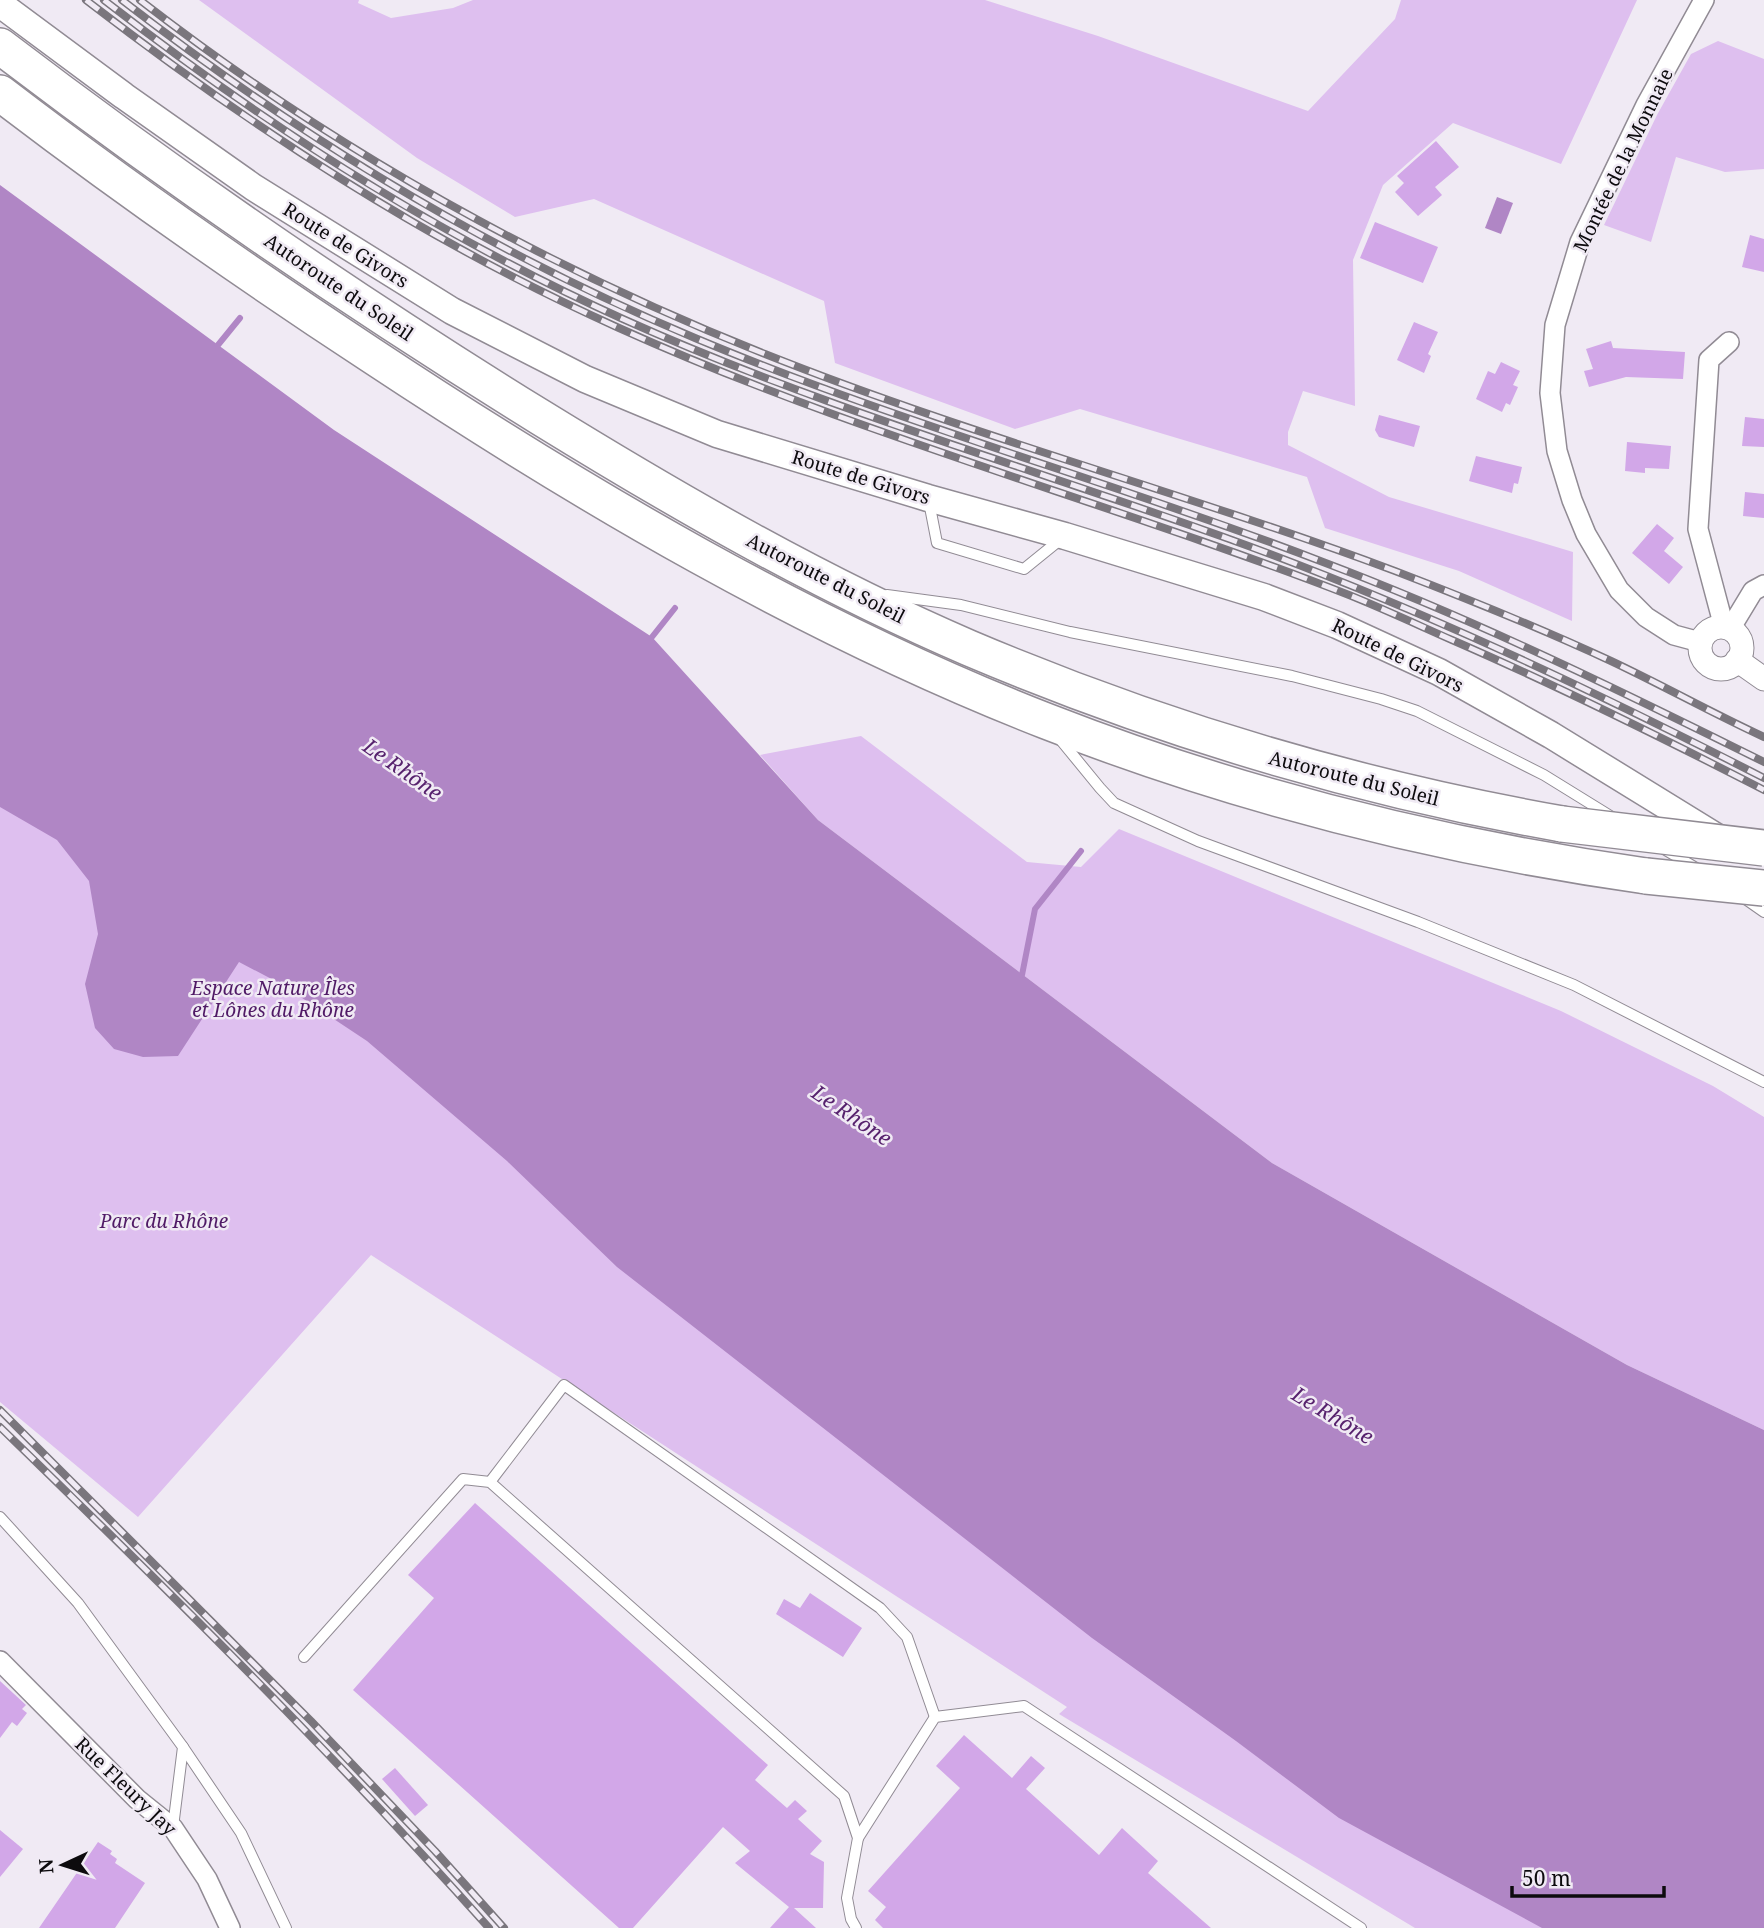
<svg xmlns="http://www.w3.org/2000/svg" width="1764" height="1928" viewBox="0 0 1764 1928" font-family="'Noto Serif',serif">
	<rect width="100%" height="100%" fill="#f0eaf4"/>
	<g fill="#debfef">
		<polygon points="199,0 359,0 358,3 391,18 453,8 473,0 985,0 1098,36 1308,111 1395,19 1401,0 1637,0 1561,164 1453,123 1383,185 1353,260 1355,406 1303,391 1288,432 1288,445 1389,497 1573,552 1572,621 1459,571 1325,528 1307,477 1080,409 1015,429 835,363 824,301 594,199 515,217 417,158"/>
		<polygon points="1718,41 1764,59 1764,169 1725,172 1676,157 1651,242 1604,225 1657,115 1691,54"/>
		<polygon points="0,482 1764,1928 1415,1928 1059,1714 1067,1707 371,1255 138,1517 0,1402"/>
		<polygon points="861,736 1027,862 1081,867 1119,829 1561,1011 1713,1086 1764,1117 1764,1430 1627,1365 1272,1163 818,820 760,755"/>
	</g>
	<g fill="#b086c5">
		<polygon points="0,185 334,430 652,637 818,820 1272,1163 1627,1365 1764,1430 1764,1928 1542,1928 1339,1818 1236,1741 1092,1638 617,1267 507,1161 367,1041 281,984 239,962 178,1056 143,1057 114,1049 95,1028 85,984 98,934 89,881 57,840 0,807"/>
		<polygon points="1497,197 1513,203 1501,234 1485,228"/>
	</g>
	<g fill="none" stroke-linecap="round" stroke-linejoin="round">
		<g stroke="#b086c5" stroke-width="6">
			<polyline points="218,345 240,318"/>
			<polyline points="652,637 675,608"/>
			<polyline points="1022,975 1035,909 1081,851"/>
		</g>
	</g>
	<g fill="#d2a7e8">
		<polygon points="1436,141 1459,167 1435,187 1442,195 1418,216 1395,192 1404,183 1397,176"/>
		<polygon points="1375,222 1438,247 1423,283 1360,258"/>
		<polygon points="1750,235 1764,239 1764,272 1742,267"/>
		<polygon points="1414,322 1438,332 1428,354 1431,356 1424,373 1397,360"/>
		<polygon points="1611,341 1613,348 1685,352 1683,379 1626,377 1589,387 1584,371 1593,369 1586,349"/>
		<polygon points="1501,362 1520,371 1513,385 1518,387 1510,405 1506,403 1502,412 1476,399 1488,371 1495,374"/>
		<polygon points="1379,415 1420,426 1414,447 1379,437 1375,430"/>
		<polygon points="1745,417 1764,419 1764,447 1742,446"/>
		<polygon points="1627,442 1671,446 1669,469 1645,468 1645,473 1625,471"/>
		<polygon points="1476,456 1522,467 1518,484 1514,483 1512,493 1469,481"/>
		<polygon points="1745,492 1764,494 1764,518 1743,516"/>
		<polygon points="1657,524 1674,538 1664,551 1683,567 1669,584 1632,553"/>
		<polygon points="475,1503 768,1765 755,1780 787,1808 795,1800 807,1811 798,1819 822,1841 810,1854 824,1862 823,1908 794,1908 816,1928 770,1928 789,1907 735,1863 750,1851 723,1827 633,1928 619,1928 353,1690 434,1598 408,1575"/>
		<polygon points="810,1593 862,1628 843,1657 776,1614 784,1599 800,1608"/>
		<polygon points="0,1681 26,1705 22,1709 27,1713 17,1726 12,1722 0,1738"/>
		<polygon points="964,1735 1012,1778 1031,1756 1045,1768 1026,1789 1099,1855 1122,1828 1158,1861 1148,1873 1211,1928 883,1928 875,1920 886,1907 868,1891 960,1788 936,1766"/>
		<polygon points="395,1768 428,1805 415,1816 382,1779"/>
		<polygon points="0,1830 23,1849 0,1877"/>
		<polygon points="98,1842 112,1851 110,1854 117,1859 115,1863 145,1883 115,1928 39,1928"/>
	</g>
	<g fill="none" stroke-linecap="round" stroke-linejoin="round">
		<defs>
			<g id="service">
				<polyline points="929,502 937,543 1024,569 1061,539"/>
				<polyline points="887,595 961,605 1070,632 1292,676 1381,699 1417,711 1544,775 1612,817"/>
				<polyline points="1059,738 1100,788 1114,803 1198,841 1418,922 1574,985 1764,1082"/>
				<polyline points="1664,849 1696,868"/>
				<polyline points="1744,898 1764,912"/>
				<polyline points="490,1482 564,1385 880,1608 907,1637 935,1717"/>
				<polyline points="0,1517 78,1603 183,1747 173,1827"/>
				<polyline points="304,1657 463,1479 490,1482 844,1796 858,1838 847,1898 851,1919 856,1928"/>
				<polyline points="183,1747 241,1833 286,1928"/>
				<polyline points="858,1838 935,1717 1024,1706 1361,1928"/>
			</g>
			<g id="minor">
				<polyline points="1724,627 1698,529 1709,360 1729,342"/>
				<polyline points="1730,629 1753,591 1764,585"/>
				<polyline points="1700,642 1674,635 1646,617 1619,590 1586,534 1572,500 1557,451 1550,393 1555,325 1580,242 1646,105 1704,0"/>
				<polyline points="0,1661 137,1799 173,1828 207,1879 230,1928"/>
			</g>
			<g id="tertiary">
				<circle cx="1721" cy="648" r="21"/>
				<polyline points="1737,660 1764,679"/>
			</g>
			<polyline id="secondary" points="0,4 124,96 253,187 452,311 585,379 717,434 928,498 1065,536 1264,597 1337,625 1439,672 1551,735 1720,839"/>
			<g id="motorway">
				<path d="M0 46C174 179 354 302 540 417 678 502 820 584 969 648 1160 729 1358 788 1562 824"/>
				<path d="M0 93C120 185 245 272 371 355 584 496 808 628 1046 721 1238 796 1442 847 1646 876"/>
			</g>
		</defs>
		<use href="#service" stroke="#918b94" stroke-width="12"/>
		<use href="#minor" stroke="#918b94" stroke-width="22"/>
		<use href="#tertiary" stroke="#918b94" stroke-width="25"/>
		<use href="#secondary" stroke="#918b94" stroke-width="29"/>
		<use href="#motorway" stroke="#918b94" stroke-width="38"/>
		<use href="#service" stroke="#fff" stroke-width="10"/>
		<use href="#minor" stroke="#fff" stroke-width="19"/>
		<use href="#tertiary" stroke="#fff" stroke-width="23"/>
		<use href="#secondary" stroke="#fff" stroke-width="26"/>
		<use href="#motorway" stroke="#fff" stroke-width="35"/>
		<defs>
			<g id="rail">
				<path d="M86 0C252 128 427 242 619 328 856 435 1107 501 1349 595 1384 609 1418 625 1452 640 1558 686 1661 737 1764 790"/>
				<path d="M104 0C265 125 437 235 623 319 821 408 1029 467 1232 540 1415 606 1591 689 1764 778"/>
				<path d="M122 0C298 136 489 252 695 338 900 424 1115 482 1323 562 1474 619 1619 690 1764 762"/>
				<path d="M140 0C331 148 541 265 765 354 971 436 1187 493 1395 571 1468 599 1540 628 1611 661 1662 685 1712 713 1764 737"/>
				<polyline points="0,1410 311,1721 435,1851 504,1928"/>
				<path d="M0 1427C167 1589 334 1754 489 1928"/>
			</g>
		</defs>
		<use href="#rail" stroke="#7a767d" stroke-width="8"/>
		<use href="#rail" stroke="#f0eaf4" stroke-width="5" stroke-dasharray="16" stroke-linecap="butt"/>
		<defs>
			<g id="motorway-bridge">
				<polyline points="1562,824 1764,848"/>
				<polyline points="1646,876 1764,888"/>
			</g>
		</defs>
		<use href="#motorway-bridge" stroke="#918b94" stroke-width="38" stroke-linecap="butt"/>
		<use href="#motorway-bridge" stroke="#fff" stroke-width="35"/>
	</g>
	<g text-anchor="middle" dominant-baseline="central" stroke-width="5" stroke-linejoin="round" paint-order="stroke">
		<g font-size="19" fill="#0d0b0e" stroke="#f0eaf4">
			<text transform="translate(1623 160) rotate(-64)">Montée de la Monnaie</text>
			<text transform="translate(346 245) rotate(32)">Route de Givors</text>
			<text transform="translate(339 287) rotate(34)">Autoroute du Soleil</text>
			<text transform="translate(861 477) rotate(17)">Route de Givors</text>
			<text transform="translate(826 578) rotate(27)">Autoroute du Soleil</text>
			<text transform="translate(1398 655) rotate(26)">Route de Givors</text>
			<text transform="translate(1354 778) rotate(14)">Autoroute du Soleil</text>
			<text transform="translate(126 1786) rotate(44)">Rue Fleury Jay</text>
		</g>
		<g font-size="19" font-style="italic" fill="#501a66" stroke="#f0eaf4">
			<text x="273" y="988">Espace Nature Îles<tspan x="273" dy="22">et Lônes du Rhône</tspan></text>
			<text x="164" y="1221">Parc du Rhône</text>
		</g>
		<g font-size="21" font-style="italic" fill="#57226e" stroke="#f0eaf4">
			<text transform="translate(403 769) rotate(35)">Le Rhône</text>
			<text transform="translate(852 1115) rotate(34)">Le Rhône</text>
			<text transform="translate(1333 1415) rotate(31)">Le Rhône</text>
		</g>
	</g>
	<g transform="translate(63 1865) rotate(266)" stroke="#f0eaf4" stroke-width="5" paint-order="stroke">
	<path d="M0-5L12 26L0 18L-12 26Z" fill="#0d0b0e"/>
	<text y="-10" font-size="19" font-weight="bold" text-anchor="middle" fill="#0d0b0e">N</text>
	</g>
	<path d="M1512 1886v10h152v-10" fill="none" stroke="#0d0b0e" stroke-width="3.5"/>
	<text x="1522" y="1886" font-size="21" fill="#0d0b0e" stroke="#f0eaf4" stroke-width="5" paint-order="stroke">50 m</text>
</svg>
